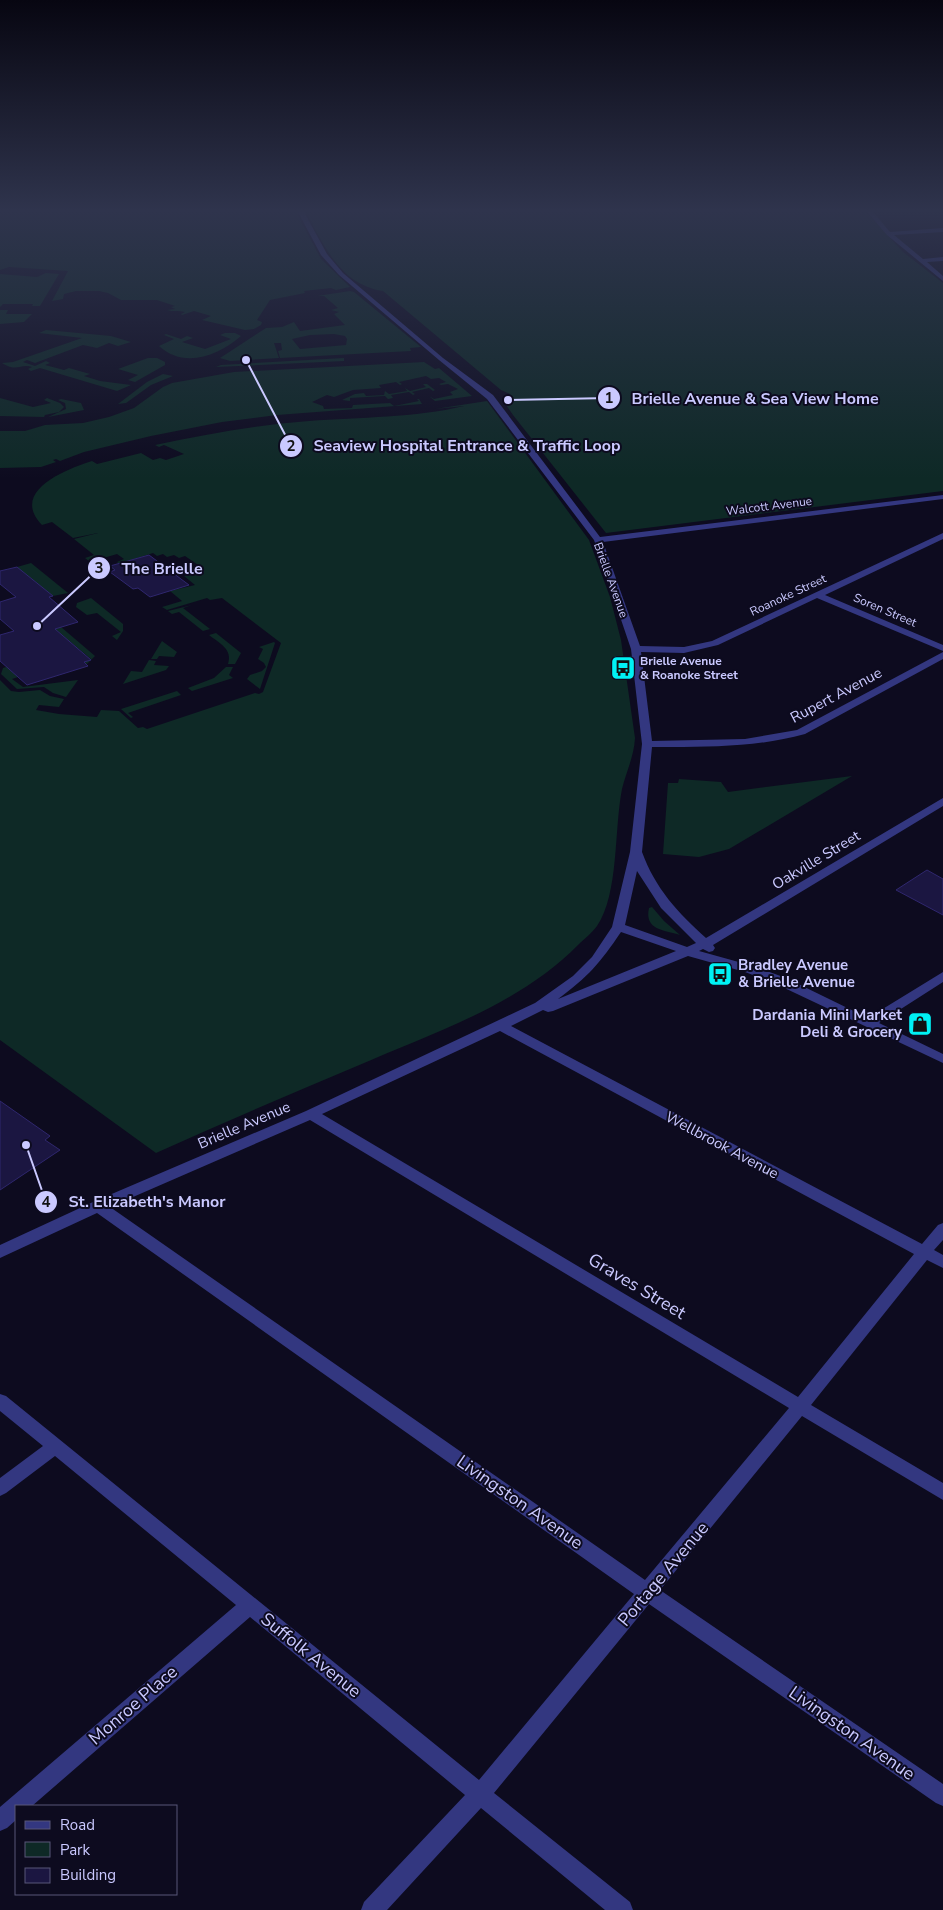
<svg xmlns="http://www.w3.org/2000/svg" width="943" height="1910" viewBox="0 0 943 1910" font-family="'Nunito Sans',sans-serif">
	<rect width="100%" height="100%" fill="#0d0b1f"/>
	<g fill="#0e2926" fill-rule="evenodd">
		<path d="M0 212H296L321 259 350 287 336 290 331 288 304 291 305 293 270 300 257 320 262 322 261 325 254 329 245 330 202 320 211 316 194 311 182 315 181 314 185 312C178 310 173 312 167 310L175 309 171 307 175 306 157 300H121L108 293 99 291H76L64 294 63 299 52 301 68 271 9 267 0 270Z"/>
		<path d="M306 212H866L903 252 943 283V491L606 533 513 415 504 402 510 394 501 390 383 291C341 285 324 246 306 212Z"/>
		<polygon points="46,273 59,274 40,306 32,306 33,304 3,304 0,307 0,274 37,277"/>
		<path d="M350 291 354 292 421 347 410 348 411 351 280 358 278 351 282 350 281 343H274L279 358 230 361 220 358 266 328 282 327 294 322 300 331 345 325 334 314 339 312 331 310 338 308 324 296H317ZM334 334 345 336 347 339 346 345 300 349 292 339 310 335Z"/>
		<polygon points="0,310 8,310 6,314 32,314 24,322 0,324"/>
		<path d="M46 330 111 336 131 342 118 346 109 343 97 348 83 345 35 363 27 360 23 362 35 366 46 361 50 363 45 365 64 370 69 368 90 374 84 376 100 381 131 385 117 391 40 368 31 371 28 369 32 367C20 363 18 373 2 363L13 362 82 338 39 333Z"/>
		<path d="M225 333H235L241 336C218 356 184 369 159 346L174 339 164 335 166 334 181 339 187 336 193 338 182 342 205 349 231 339 220 335Z"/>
		<polygon points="148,358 157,358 165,362 165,365 135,382 128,380 138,375 118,369"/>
		<polygon points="344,358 344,361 216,367 221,365"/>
		<polygon points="424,362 435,369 439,368 472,396 435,401 429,396 434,399 453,395 450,392 458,389 448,384 441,385 439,384 446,382 439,378 431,379 426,376 399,382 402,384 400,385 396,382 379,385 381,388 353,390 334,397 327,395 312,402 323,406 324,409 352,408 353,405 390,403 394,406 419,401 417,399 419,399 422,404 277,415 222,422 151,436 84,452 60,461 56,459 53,460 56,462 41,467 0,468 0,431 25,431 45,425 83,423 109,417 134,408 163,387 172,383 234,372"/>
		<polygon points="163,374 173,376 151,385 126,403 118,404 147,382"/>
		<polygon points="423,384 427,384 435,390 433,391 429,388 412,392 415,394 413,395 409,392 391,395 393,398 388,399 385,396 350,398 350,401 342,400 355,394 364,393 366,396 384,395 385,391 389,394 407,391 405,388 410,391 426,387"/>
		<polygon points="0,398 33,407 51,403 44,400 47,398 60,403 64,407 59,412 45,415 44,417 0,416"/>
		<polygon points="61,399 81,403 84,410 48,417 66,409 65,403 58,400"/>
		<path d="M487 401 589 540 610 597 621 640 635 738C634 757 626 772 622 789 614 829 619 894 597 926 592 933 584 939 578 945 519 1005 433 1033 357 1066 290 1094 223 1123 156 1153L0 1040V680L11 691 19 692 40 690 50 696 64 699 59 707 39 705 36 710 59 714 97 717 101 710 119 711 138 728 143 727 147 729 255 693 259 694 263 692 281 643 222 598 210 600 207 598 167 610 162 607 182 601 170 591 195 585 184 576 204 569 185 556 179 558 174 555 167 557 163 554 157 556 153 553 119 564 117 562 124 559 117 554 100 559 101 562 94 565 85 558 94 555 74 539 98 533 73 538 52 522 42 525C9 491 67 469 92 461L97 464 141 453 153 460 160 458 166 460 184 454 164 445 159 447 155 445C207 434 257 425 309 421 360 417 415 418 464 406L435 409Z"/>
		<polygon points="31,563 68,593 53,596 17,567"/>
		<polygon points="91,598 123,624 123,631 117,640 112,636 121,632 97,613 87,615 76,607 77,603"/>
		<polygon points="192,605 183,608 210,629 203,631 179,612 172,614 168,611"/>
		<polygon points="61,627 95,656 87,664 84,662 91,659 55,629"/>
		<path d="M216 633 241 653 235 664H228C233 649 219 643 209 635Z"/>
		<polygon points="162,641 177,652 174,657 159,656 157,659 151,659"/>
		<polygon points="274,642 275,643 260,689 247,679 250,675 262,671 266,667 264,663 258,659 263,649 259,647"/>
		<polygon points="149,660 156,661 154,665 169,666 166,670 123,684 131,671 142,672"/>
		<polygon points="16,664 13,672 18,677 12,679 23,687 78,680 66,697 53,693 44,687 17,689 1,674 3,668"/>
		<polygon points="226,667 233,667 229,675 233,678 192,691 188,688 214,678"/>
		<polygon points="177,691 181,695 128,713 133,717 131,718 121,709"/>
		<polygon points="852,776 729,849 699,857 663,854 668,783 678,783 679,779 721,782 728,792"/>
		<path d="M652 907 664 921 680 935C664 930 644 930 649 908Z"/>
	</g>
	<g fill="#1b1641" stroke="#2f276e">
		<polygon points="149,555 189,585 150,597 138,588 133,589 110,572 115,570 110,566"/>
		<polygon points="17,567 53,596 49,597 78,622 55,629 91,660 84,662 88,666 27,685 0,661 0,635 14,631 0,619 0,602 16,597 0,584 0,571"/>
		<polygon points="927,870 943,879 943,915 896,890"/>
		<polygon points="0,1101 50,1136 45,1140 60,1150 0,1190"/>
	</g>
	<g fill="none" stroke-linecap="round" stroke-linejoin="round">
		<g fill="#333780" fill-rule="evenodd">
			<path d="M298 212H304L327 254 343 273 443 358 493 395 600 537 943 495V499L603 542 640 646 684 647 712 641 943 533V539L825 595 943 645V651L817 598 718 645 684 653 641 652 652 741 745 739 797 730 943 652V659L805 734C754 748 704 747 652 747L642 852C655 888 678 913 706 938L943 798V806L713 945 715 948 713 951 709 952 703 949 699 951 753 966 786 978 868 1018 943 972V982L879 1023 943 1054V1063L776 984 745 972 688 956 553 1011 548 1012 543 1010 511 1026 922 1244 938 1225 943 1223V1240L934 1250 943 1255V1268L927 1260 811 1405 943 1483V1500L802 1416 660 1590 943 1784V1806L936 1803 649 1604 494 1793 630 1902 633 1910H605L481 1808 387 1910H361L364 1902 465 1795 250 1617 32 1806H16V1820L7 1828 0 1831V1807L236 1605 55 1456 6 1493 0 1496V1478L43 1446 0 1411V1394L6 1396 479 1780 634 1594 97 1213 0 1258V1245L93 1202 306 1111 535 1003 573 976 592 957 612 927 630 852 642 744 631 649 594 540 487 399 439 360 339 275 321 255ZM637 871 661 908 696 943 687 947 625 925ZM621 932 676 951 558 999C588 977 600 963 621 932ZM500 1031 914 1254 798 1397 322 1114ZM310 1120 789 1408 645 1580 110 1207Z"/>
			<polygon points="867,212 873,212 890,232 943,228 943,232 894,235 923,259 943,257 943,261 927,262 943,276 943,281 887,235"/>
		</g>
	</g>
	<linearGradient id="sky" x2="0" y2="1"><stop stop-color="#070611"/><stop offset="0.44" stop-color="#2f344d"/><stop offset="1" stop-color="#2f344d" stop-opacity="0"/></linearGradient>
	<rect width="943" height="479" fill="url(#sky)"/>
	<defs>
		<symbol id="bus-square" viewBox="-11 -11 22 22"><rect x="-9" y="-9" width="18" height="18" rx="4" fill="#00f1f4" stroke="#0d0b1f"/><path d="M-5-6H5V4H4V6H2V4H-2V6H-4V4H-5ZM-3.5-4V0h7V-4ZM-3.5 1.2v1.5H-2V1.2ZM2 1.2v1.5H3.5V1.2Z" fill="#111"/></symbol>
		<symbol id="shop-square" viewBox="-11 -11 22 22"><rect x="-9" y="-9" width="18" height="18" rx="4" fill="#00f1f4" stroke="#0d0b1f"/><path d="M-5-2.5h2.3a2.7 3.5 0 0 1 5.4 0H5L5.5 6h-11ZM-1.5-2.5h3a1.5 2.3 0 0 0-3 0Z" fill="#111"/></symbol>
	</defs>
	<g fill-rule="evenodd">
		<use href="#bus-square" x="609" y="654" width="28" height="28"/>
		<use href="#bus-square" x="706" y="960" width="28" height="28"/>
		<use href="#shop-square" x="906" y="1010" width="28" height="28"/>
	</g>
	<g text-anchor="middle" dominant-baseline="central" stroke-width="4" stroke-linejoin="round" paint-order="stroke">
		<g font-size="12" fill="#cac9ff" stroke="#0d0b1f">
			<text transform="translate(769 506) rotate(-7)">Walcott Avenue</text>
			<text transform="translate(611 580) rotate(70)">Brielle Avenue</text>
			<text transform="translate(788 595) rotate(-25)">Roanoke Street</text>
			<text transform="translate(885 610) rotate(23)">Soren Street</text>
		</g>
		<g font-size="12" font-weight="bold" fill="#cac9ff" stroke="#0d0b1f" text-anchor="start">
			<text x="640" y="661">Brielle Avenue<tspan x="640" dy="14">&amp; Roanoke Street</tspan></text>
		</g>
		<g font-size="15" fill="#cac9ff" stroke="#0d0b1f">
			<text transform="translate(836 695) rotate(-28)">Rupert Avenue</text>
			<text transform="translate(816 860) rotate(-31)">Oakville Street</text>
			<text transform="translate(244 1125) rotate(-23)">Brielle Avenue</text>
			<text transform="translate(722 1145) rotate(28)">Wellbrook Avenue</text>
		</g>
		<g font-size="15" font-weight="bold" fill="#cac9ff" stroke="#0d0b1f" text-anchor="start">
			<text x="738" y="965">Bradley Avenue<tspan x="738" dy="17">&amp; Brielle Avenue</tspan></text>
			<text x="902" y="1015" text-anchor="end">Dardania Mini Market<tspan x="902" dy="17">Deli &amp; Grocery</tspan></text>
		</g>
		<g font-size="18" fill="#cac9ff" stroke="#0d0b1f">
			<text transform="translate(637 1286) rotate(31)">Graves Street</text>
			<text transform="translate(520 1502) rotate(35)">Livingston Avenue</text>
			<text transform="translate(663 1574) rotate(-50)">Portage Avenue</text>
			<text transform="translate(311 1655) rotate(39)">Suffolk Avenue</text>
			<text transform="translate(133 1705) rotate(-41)">Monroe Place</text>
			<text transform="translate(852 1733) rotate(35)">Livingston Avenue</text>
		</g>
	</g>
	<path fill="none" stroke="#cac9ff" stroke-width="2" d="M508 400L609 398M246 360L291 446M37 626L99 568M26 1145L46 1202"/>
	<g fill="#cac9ff" stroke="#0d0b1f" stroke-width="2">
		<circle cx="508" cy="400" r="5"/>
		<circle cx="246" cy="360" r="5"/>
		<circle cx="37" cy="626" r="5"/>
		<circle cx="26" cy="1145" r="5"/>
		<circle cx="609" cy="398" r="12"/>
		<circle cx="291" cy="446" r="12"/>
		<circle cx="99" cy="568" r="12"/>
		<circle cx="46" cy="1202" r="12"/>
	</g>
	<g font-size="15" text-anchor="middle" font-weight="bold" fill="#111">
		<text x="609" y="403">1</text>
		<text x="291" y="451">2</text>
		<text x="99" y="573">3</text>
		<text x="46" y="1207">4</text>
	</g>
	<g font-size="16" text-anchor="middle" font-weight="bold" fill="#cac9ff" stroke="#0d0b1f" stroke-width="4" stroke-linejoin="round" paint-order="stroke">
		<text x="755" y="404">Brielle Avenue &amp; Sea View Home</text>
		<text x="467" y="451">Seaview Hospital Entrance &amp; Traffic Loop</text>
		<text x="162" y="574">The Brielle</text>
		<text x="147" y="1207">St. Elizabeth's Manor</text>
	</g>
	<rect x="15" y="1805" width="162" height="90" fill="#0d0b1f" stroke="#595779"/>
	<rect x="25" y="1821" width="25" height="8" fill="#333780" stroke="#595779"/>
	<text x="60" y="1830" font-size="15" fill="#cac9ff">Road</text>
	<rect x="25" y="1842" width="25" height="15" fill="#0e2926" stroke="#595779"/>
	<text x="60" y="1855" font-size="15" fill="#cac9ff">Park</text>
	<rect x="25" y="1868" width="25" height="15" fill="#1b1641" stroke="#595779"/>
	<text x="60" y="1880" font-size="15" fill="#cac9ff">Building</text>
</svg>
